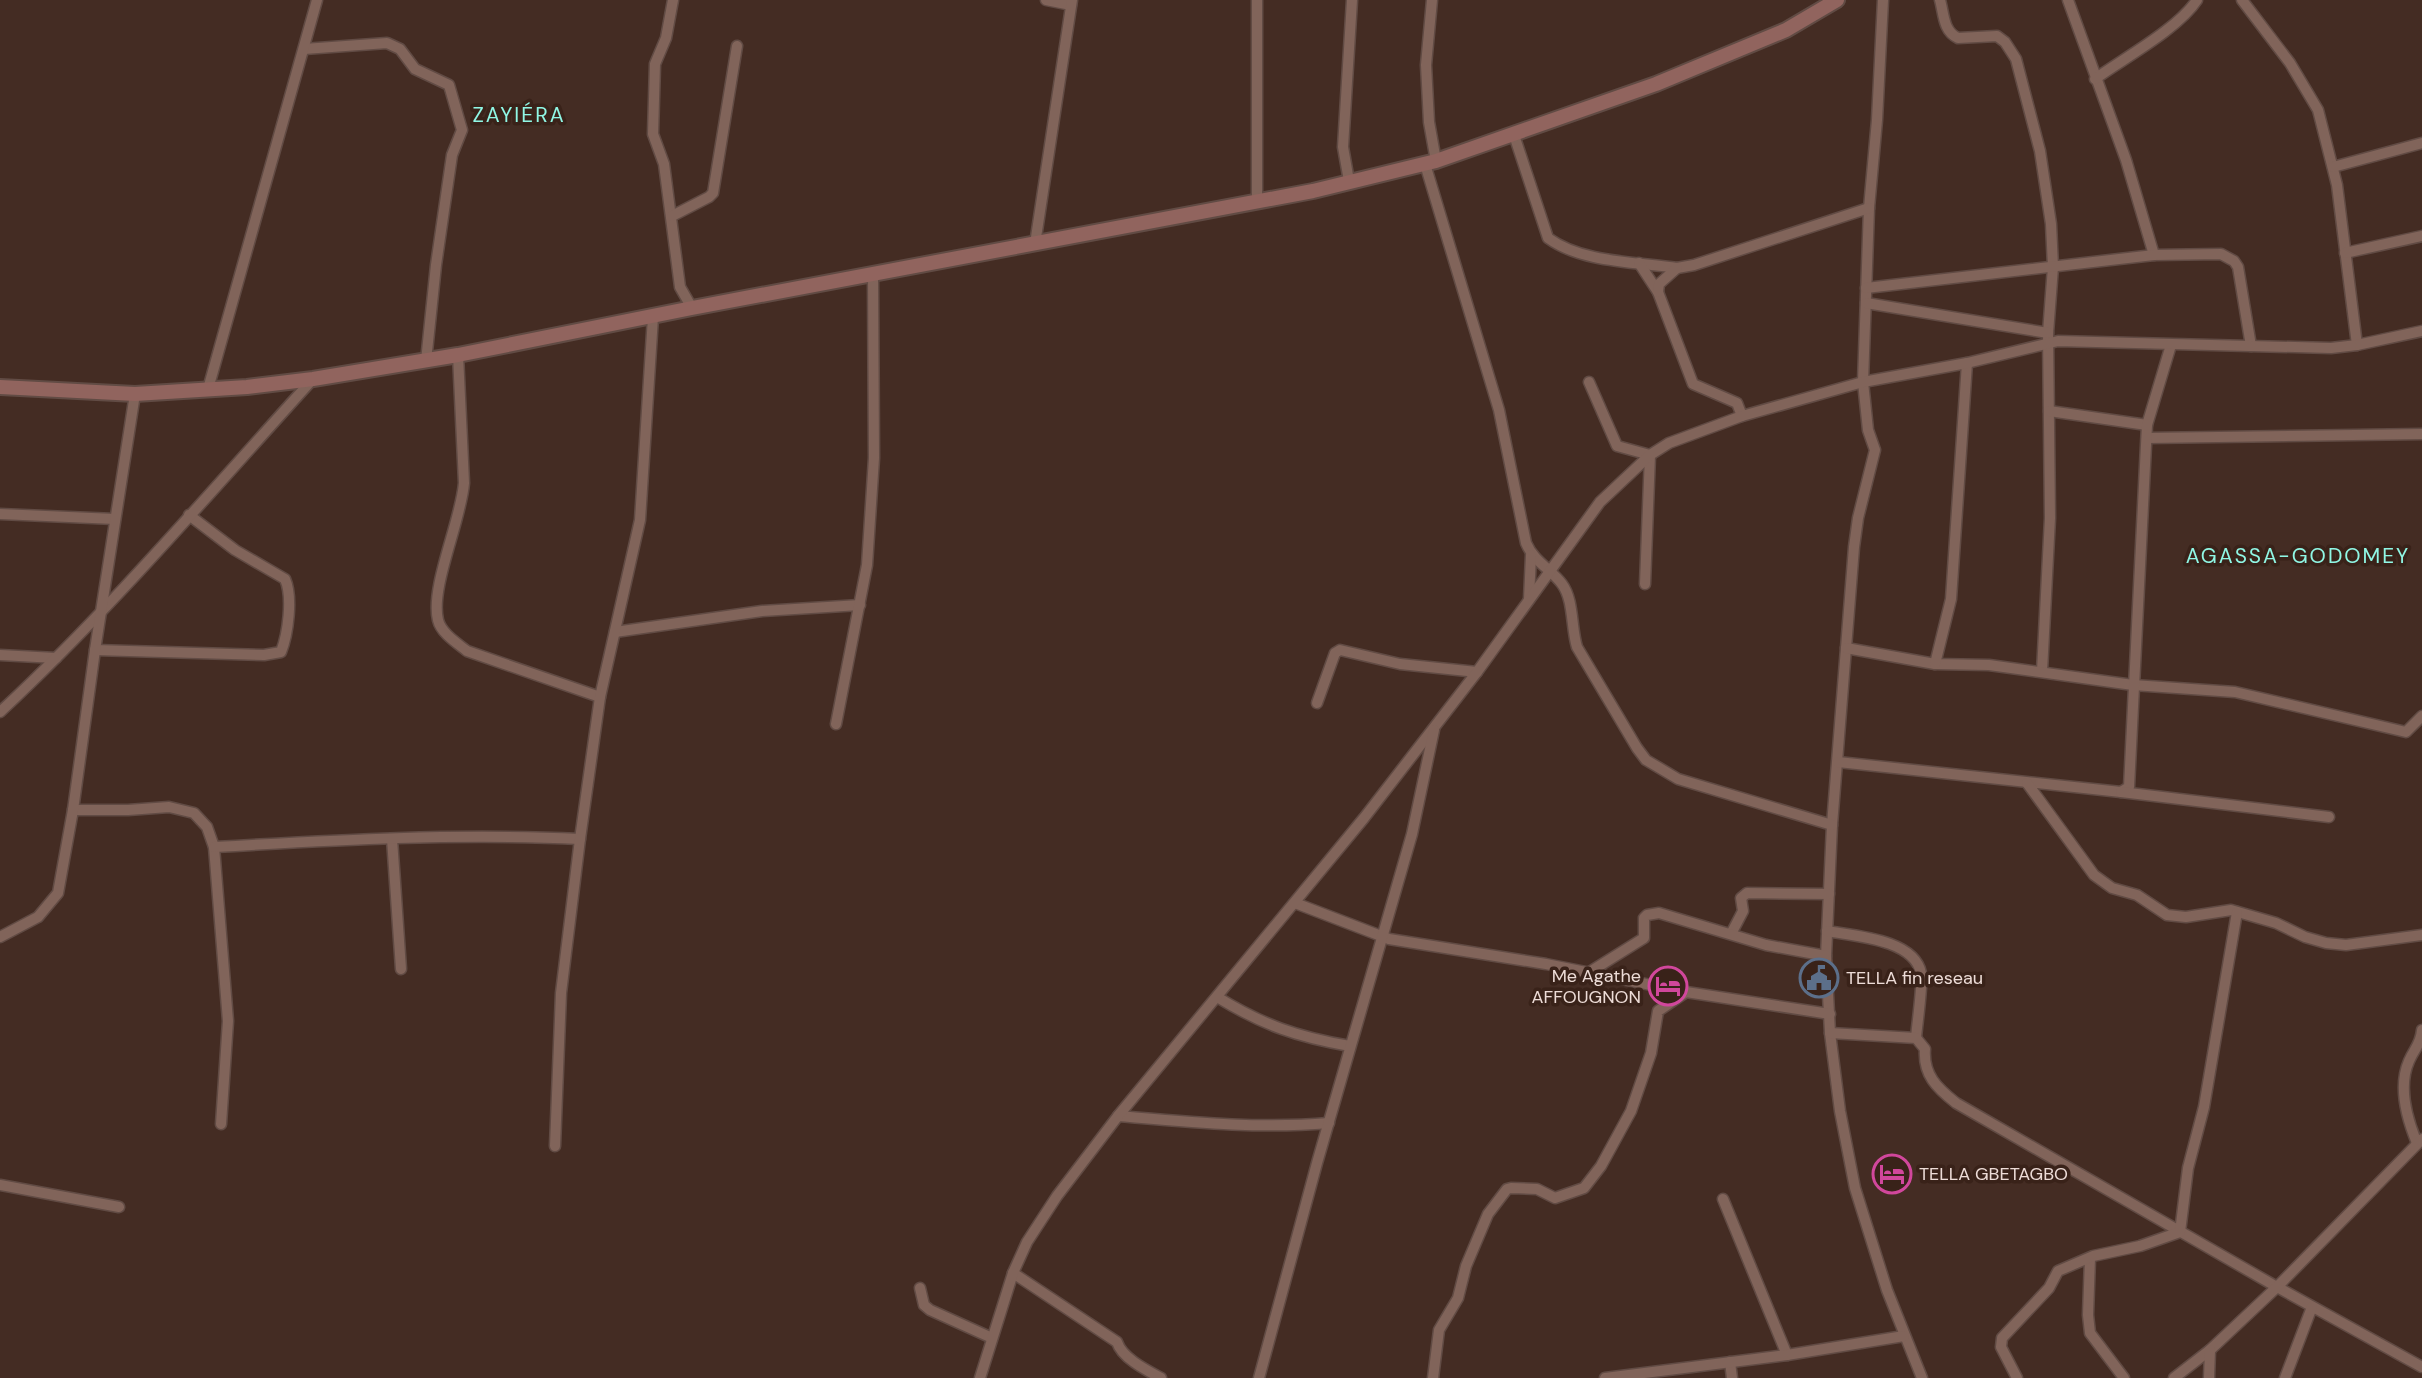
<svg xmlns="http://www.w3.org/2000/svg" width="2422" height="1378" viewBox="0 0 2422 1378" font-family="'DM Sans',sans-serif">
	<rect width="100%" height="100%" fill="#442c23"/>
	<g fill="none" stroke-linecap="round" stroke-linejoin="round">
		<defs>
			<g id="street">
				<polyline points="673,0 666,38 655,64 653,134 664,164 680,287 692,308"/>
				<polyline points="1046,0 1071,5"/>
				<polyline points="1257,0 1257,200"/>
				<polyline points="1432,0 1426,65 1429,122 1436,161"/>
				<polyline points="1883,0 1877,120 1869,208 1863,382 1868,430 1875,450 1858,518 1854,547 1832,825 1826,956 1830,1033 1840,1111 1855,1188 1887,1290 1922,1378"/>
				<path d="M1940 0C1944 14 1943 31 1958 38L1997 36 2005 42 2016 59 2040 151 2051 224 2053 267 2048 333 2050 518 2042 671"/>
				<polyline points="2068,0 2126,160 2154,255"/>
				<polyline points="2242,0 2290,63 2318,110 2337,185 2357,345"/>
				<polyline points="304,49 387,43 400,49 415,69 449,85 462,130 452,155 436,265 426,361"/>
				<path d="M2095 79C2124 58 2178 29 2197 0"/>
				<path d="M1514 135 1548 238C1582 263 1636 262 1677 268L1694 265 1869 208"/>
				<path d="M1425 164 1499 410 1526 543C1534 562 1551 569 1562 584 1574 600 1571 628 1577 647L1637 748 1646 760 1678 779 1832 825"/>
				<polyline points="2333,167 2422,143"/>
				<polyline points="1349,181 1343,147 1352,0"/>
				<polyline points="672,216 709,197 713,193 737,46"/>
				<polyline points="1035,244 1072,0"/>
				<polyline points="2345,253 2422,236"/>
				<polyline points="1639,263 1658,292 1693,384 1737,403 1742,416"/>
				<polyline points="1866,288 2154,255 2221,254 2234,261 2238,267 2251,346"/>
				<polyline points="1658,292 1659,284 1677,268"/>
				<polyline points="1866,303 2048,333"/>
				<path d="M458 355 464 483C461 521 430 587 438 620 441 633 457 643 467 651L600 697"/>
				<polyline points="1589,382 1617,446 1650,455 1645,584"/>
				<polyline points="208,389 317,0"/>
				<polyline points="2049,411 2147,425"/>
				<polyline points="2147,438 2422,434"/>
				<polyline points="0,514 115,519"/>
				<polyline points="1529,599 1531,555"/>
				<polyline points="615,632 762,611 860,605"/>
				<polyline points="1846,648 1935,664 1989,665 2133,685 2235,692 2406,732 2422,716"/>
				<path d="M95 650 264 655 281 652C288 634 293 597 285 579L235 550 189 515"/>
				<polyline points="0,655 56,658"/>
				<polyline points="1935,664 1951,599 1967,363"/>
				<polyline points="1317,703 1335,653 1340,650 1400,664 1477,672"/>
				<path d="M0 712C111 609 211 491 313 379"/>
				<polyline points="836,724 867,565 874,458 873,276"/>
				<polyline points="1838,762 2121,792 2129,787 2147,425 2171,345"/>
				<polyline points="2027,783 2094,875 2112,888 2137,895 2167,915 2186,917 2231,910 2276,923 2305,937 2326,943 2346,945 2422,935"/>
				<polyline points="2121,792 2329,817"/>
				<polyline points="73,810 128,810 169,807 194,813 207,827 214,847 228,1021 221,1124"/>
				<polyline points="392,839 401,969"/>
				<path d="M214 847C336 840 458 833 580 839"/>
				<polyline points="1295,903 1389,939 1546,964 1686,992 1830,1014"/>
				<path d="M1827 931C1854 936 1914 939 1921 973 1923 985 1917 1024 1916 1038"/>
				<polyline points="1731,934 1743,911 1741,898 1747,893 1829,894"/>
				<polyline points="0,937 38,917 58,893 73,810 95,650 135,394"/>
				<polyline points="1588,973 1644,938 1644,918 1647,915 1659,913 1766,945 1826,956"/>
				<path d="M1217 997C1263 1025 1297 1037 1350 1046"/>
				<path d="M1830 1033 1916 1038 1925 1049C1923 1075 1937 1088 1956 1103L2277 1287 2422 1367"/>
				<path d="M1118 1116C1189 1122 1258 1129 1329 1123"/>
				<path d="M2417 1143C2407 1119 2398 1086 2409 1061 2414 1049 2421 1044 2422 1030"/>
				<polyline points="555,1146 561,993 580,839 600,697 640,520 653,317"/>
				<polyline points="0,1185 119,1207"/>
				<polyline points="1723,1199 1787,1355"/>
				<polyline points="2090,1258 2088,1315 2090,1333 2124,1378"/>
				<path d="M1013 1273 1117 1342C1122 1358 1146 1370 1161 1378"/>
				<polyline points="920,1288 924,1305 930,1310 992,1338"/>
				<polyline points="1730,1362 1732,1378"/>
				<polyline points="980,1378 1013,1273 1027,1242 1057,1196 1118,1116 1364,818 1477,672 1600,502 1650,455 1669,443 1742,416 1863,382 1967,363 2058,341 2331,348 2357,345 2422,331"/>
				<polyline points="1259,1378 1317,1163 1412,834 1434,730"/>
				<polyline points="1433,1378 1439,1330 1458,1298 1466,1266 1488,1214 1507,1189 1511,1188 1537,1189 1555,1198 1584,1188 1601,1166 1631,1111 1651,1053 1658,1011 1686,992"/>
				<polyline points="1605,1378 1787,1355 1904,1336"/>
				<polyline points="2017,1378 2001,1347 2002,1338 2049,1288 2058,1271 2093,1256 2140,1246 2180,1232 2188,1168 2204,1107 2237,912"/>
				<polyline points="2174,1378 2210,1350 2277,1287 2422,1139"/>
				<polyline points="2209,1378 2210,1350"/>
				<polyline points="2285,1378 2312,1307"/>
			</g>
			<polyline id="secondary" points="0,387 135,394 247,387 313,379 458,355 692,308 1313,191 1436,161 1656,84 1786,30 1837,0"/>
		</defs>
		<use href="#street" stroke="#614b44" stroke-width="13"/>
		<use href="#secondary" stroke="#614b44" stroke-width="18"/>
		<use href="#street" stroke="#81645a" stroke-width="10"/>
		<use href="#secondary" stroke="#91645e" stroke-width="14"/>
	</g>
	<defs>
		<symbol id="civic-ring" viewBox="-11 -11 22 22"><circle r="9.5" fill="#392219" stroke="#5c6f8a" stroke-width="1.5"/><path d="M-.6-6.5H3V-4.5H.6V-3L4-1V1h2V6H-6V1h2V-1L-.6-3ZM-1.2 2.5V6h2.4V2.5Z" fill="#5c6f8a"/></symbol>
		<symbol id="hotel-ring" viewBox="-11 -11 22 22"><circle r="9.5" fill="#392219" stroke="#d1479c" stroke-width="1.5"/><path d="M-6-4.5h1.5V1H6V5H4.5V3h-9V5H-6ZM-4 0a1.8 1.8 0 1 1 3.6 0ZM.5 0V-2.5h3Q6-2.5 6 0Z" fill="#d1479c"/></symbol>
	</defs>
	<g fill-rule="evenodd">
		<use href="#civic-ring" x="1797" y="956" width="44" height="44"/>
		<use href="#hotel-ring" x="1646" y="964" width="44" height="44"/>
		<use href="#hotel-ring" x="1870" y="1152" width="44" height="44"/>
	</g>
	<g text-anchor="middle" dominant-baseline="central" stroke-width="7" stroke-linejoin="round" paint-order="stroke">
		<g font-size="18" fill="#eddcd7" stroke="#392219" text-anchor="start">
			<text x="1641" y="976" text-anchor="end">Me Agathe<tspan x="1641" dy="21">AFFOUGNON</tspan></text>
			<text x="1846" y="978">TELLA fin reseau</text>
			<text x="1919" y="1174">TELLA GBETAGBO</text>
		</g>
		<g font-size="21" letter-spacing="2" fill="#90f7e5" stroke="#392219">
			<text x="519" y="115">ZAYIÉRA</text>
			<text x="2298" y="556">AGASSA-GODOMEY</text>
		</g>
	</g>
</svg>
